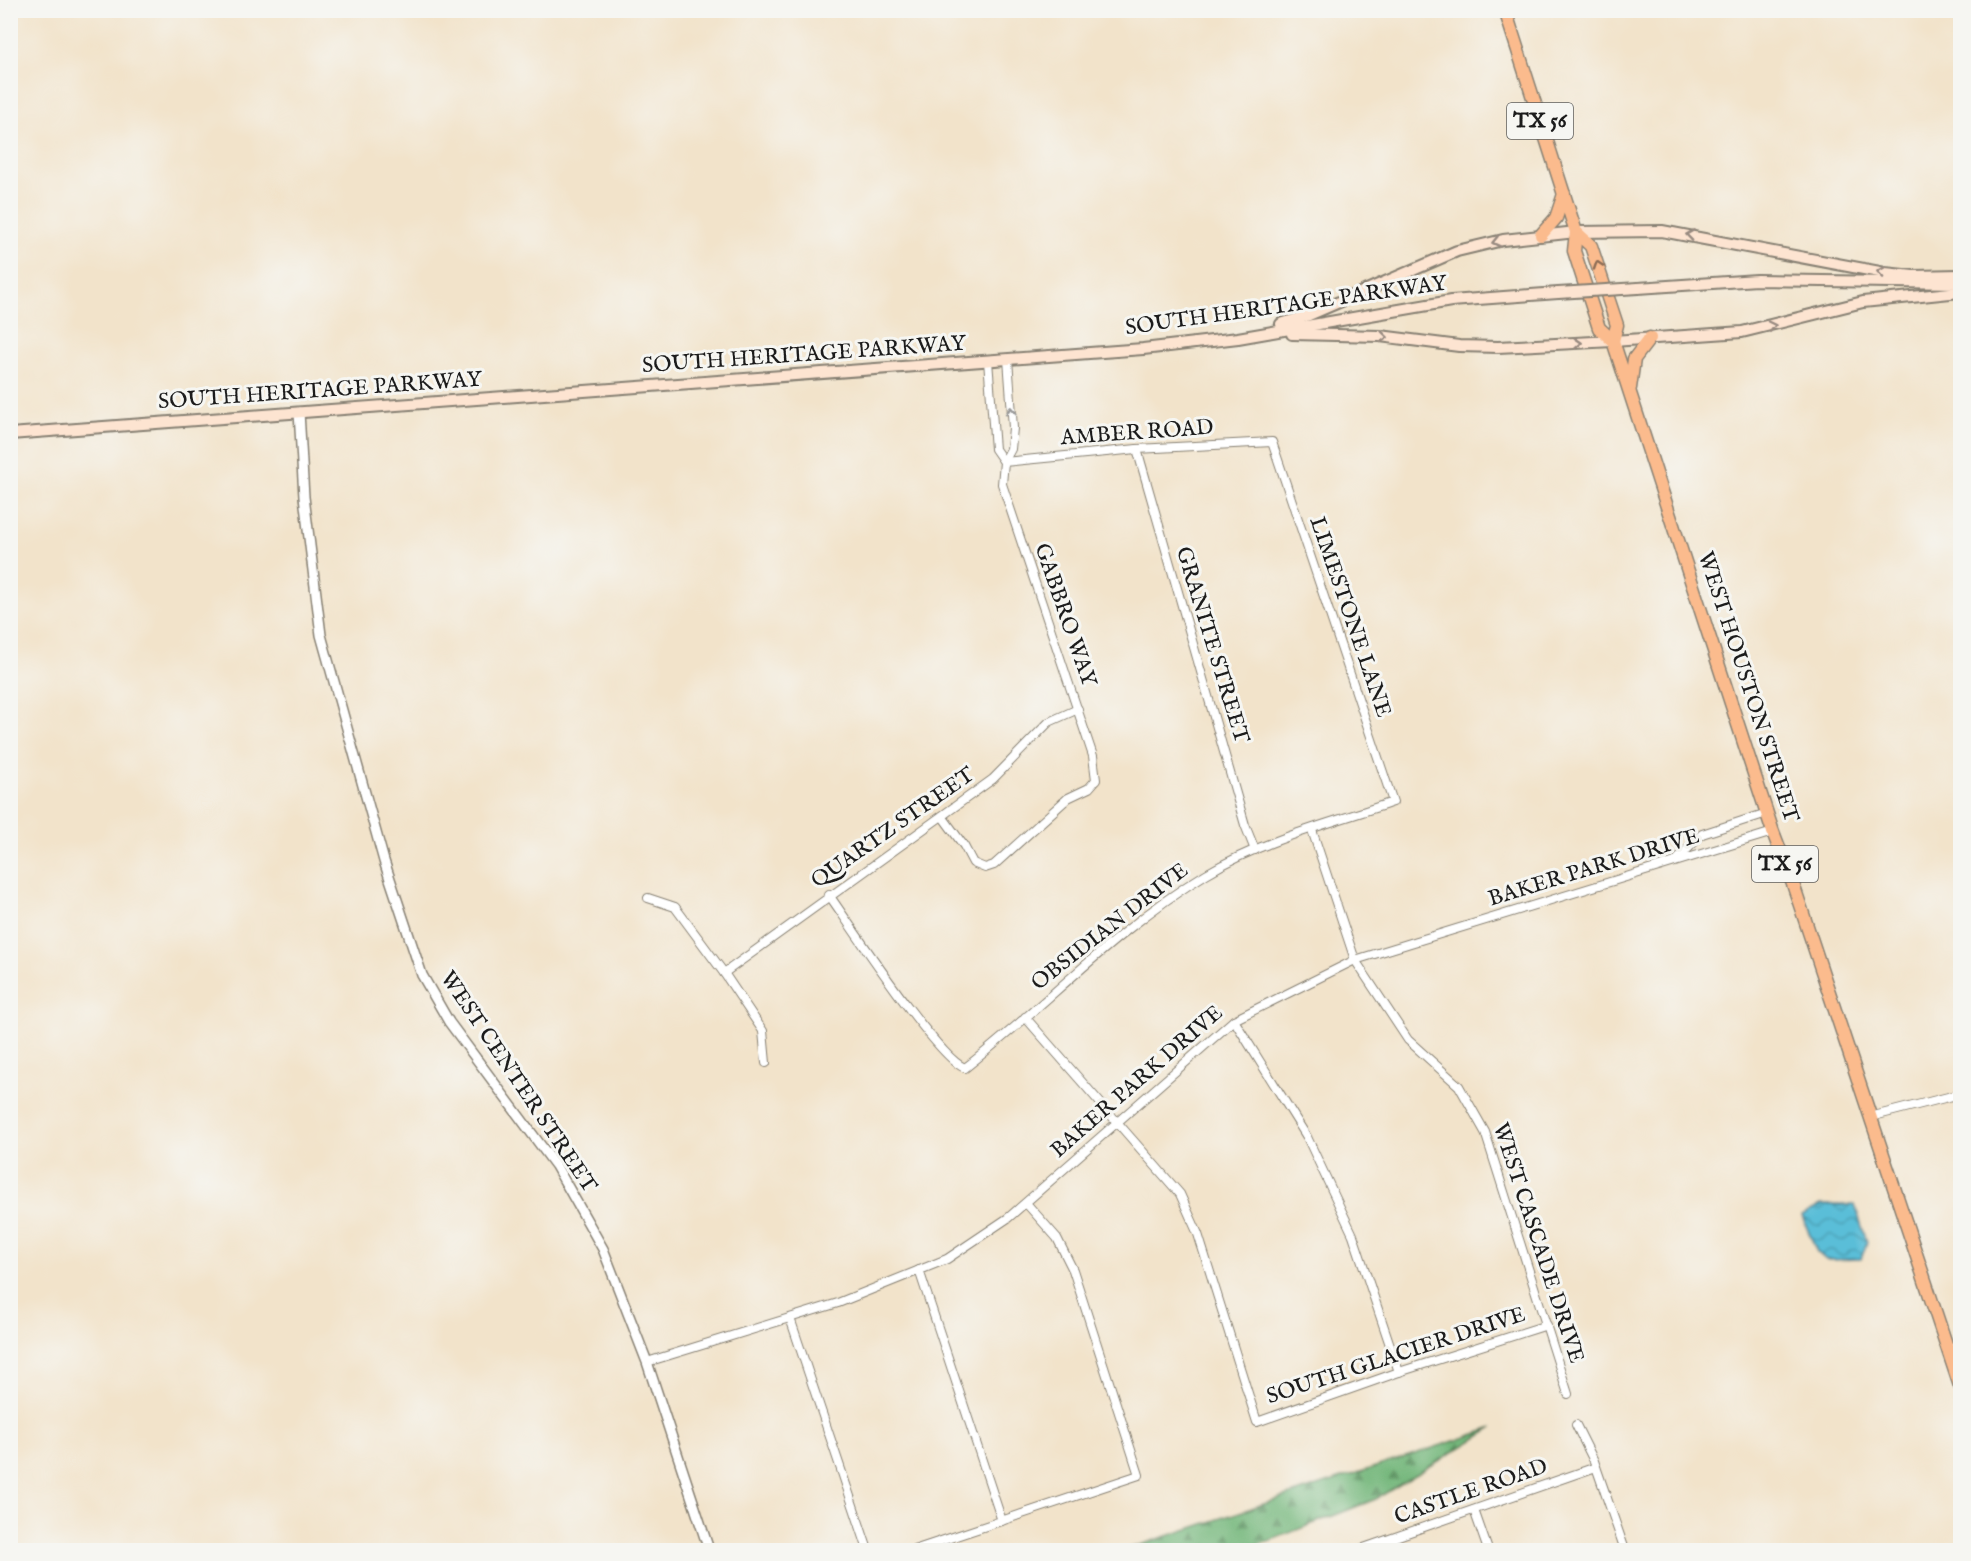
<svg xmlns="http://www.w3.org/2000/svg" width="1971" height="1561" viewBox="0 0 1971 1561" font-family="'IM FELL English',serif">
	<defs>
		<pattern id="forest-firs" width="22" height="20" patternUnits="userSpaceOnUse" patternTransform="scale(1.5)"><rect width="22" height="20" fill="#74b77b"/><path d="M5 1l3.5 6h-7zM16 11l3.5 6h-7z" fill="#5e9464"/></pattern>
		<pattern id="water-waves" width="16" height="10" patternUnits="userSpaceOnUse" patternTransform="scale(1.5)"><rect width="16" height="10" fill="#5abed8"/><path d="M0 5q4-4 8 0t8 0" fill="none" stroke="#4a9aae"/></pattern>
	</defs>
	<rect width="100%" height="100%" fill="#f6f6f2"/>
	<filter id="ink" filterUnits="userSpaceOnUse"><feTurbulence type="fractalNoise" baseFrequency=".0167" numOctaves="2"/><feDisplacementMap in="SourceGraphic" scale="12" xChannelSelector="R" yChannelSelector="G"/><feConvolveMatrix kernelMatrix="1 2 1 2 8 2 1 2 1" color-interpolation-filters="sRGB"/></filter>
	<filter id="wash" filterUnits="userSpaceOnUse"><feTurbulence type="fractalNoise" baseFrequency=".008" numOctaves="4" result="noise"/><feDisplacementMap in="SourceGraphic" scale="24" xChannelSelector="R" yChannelSelector="G"/><feGaussianBlur stdDeviation="1.35" result="paint"/><feColorMatrix in="noise" values="0 0 0 0 0 0 0 0 0 0 0 0 0 0 0 0 0 1.4 0 .05"/><feComposite in="paint" operator="in"/></filter>
	<g filter="url(#wash)">
		<rect width="100%" height="100%" fill="#f2e3ca"/>
		<polygon fill="url(#forest-firs)" stroke="#486a4c" stroke-width="1.5" points="1493,1428 1376,1499 1246,1550 1125,1550"/>
		<polygon fill="url(#water-waves)" stroke="#3b6d7a" stroke-width="1.5" points="1821,1205 1855,1205 1867,1242 1861,1259 1826,1260 1817,1252 1802,1216"/>
	</g>
	<g filter="url(#ink)">
		<g fill="none" stroke-linecap="round" stroke-linejoin="round">
			<defs>
				<g id="minor">
					<polyline points="988,361 995,449 1004,462"/>
					<polyline points="1137,449 1245,825 1255,850"/>
					<polyline points="942,816 964,846 973,863 985,868 994,865 1068,798 1089,788 1096,780 1093,756 1002,484 1004,462 1011,449 1013,428 1008,359"/>
					<polyline points="1312,830 1355,960 1408,1040 1459,1086 1485,1132 1568,1394"/>
					<polyline points="1676,861 1702,834 1767,813"/>
					<path d="M829 895C851 926 938 1059 965 1068 1046 1005 1117 928 1206 874 1263 840 1331 823 1393 802L1272 442 1137 449 1004 462"/>
					<polyline points="648,898 675,907 724,973 763,1031 766,1063"/>
					<polyline points="724,973 993,779 1049,722 1078,709"/>
					<polyline points="1025,1017 1180,1194 1198,1234 1257,1422 1399,1372 1547,1325"/>
					<polyline points="1234,1020 1307,1137 1353,1235 1399,1372"/>
					<polyline points="1870,1117 1960,1094"/>
					<polyline points="919,1270 1002,1521"/>
					<polyline points="790,1318 868,1550"/>
					<polyline points="1949,1348 1960,1345"/>
					<polyline points="647,1362 838,1303 947,1259 1008,1218 1234,1020 1355,960 1773,832"/>
					<polyline points="1576,1425 1594,1461 1625,1550"/>
					<polyline points="1474,1510 1488,1550"/>
					<polyline points="914,1550 1139,1475 1073,1270 1057,1238 1026,1203"/>
					<polyline points="1358,1550 1596,1467"/>
				</g>
				<polyline id="tertiary" points="299,412 304,497 321,635 384,861 422,975 449,1022 556,1166 603,1249 647,1362 709,1550"/>
				<g id="secondary">
					<polyline points="1638,288 1757,280 1960,283"/>
					<polyline points="1281,324 1309,315 1457,251 1503,240 1576,232 1662,231 1885,273 1913,276 1960,275"/>
					<polyline points="1292,334 1380,336 1459,346 1498,347 1613,341 1742,332 1863,302 1960,292"/>
					<polyline points="10,434 1143,349 1238,338 1451,301 1558,293"/>
				</g>
				<g id="primary">
					<polyline points="1505,10 1576,232 1574,251 1599,328 1613,341 1773,832 1793,884 1960,1386"/>
					<polyline points="1576,232 1591,246 1617,325 1613,341"/>
					<polyline points="1541,235 1556,218 1564,194"/>
					<polyline points="1630,388 1634,359 1650,338"/>
				</g>
			</defs>
			<use href="#minor" stroke="#878073" stroke-width="10"/>
			<use href="#tertiary" stroke="#878073" stroke-width="12"/>
			<use href="#secondary" stroke="#878073" stroke-width="14"/>
			<use href="#primary" stroke="#878073" stroke-width="15"/>
			<use href="#minor" stroke="#fff" stroke-width="8"/>
			<use href="#tertiary" stroke="#fff" stroke-width="9"/>
			<use href="#secondary" stroke="#fde4d1" stroke-width="10"/>
			<use href="#primary" stroke="#fbbb8d" stroke-width="12"/>
			<defs>
				<polyline id="secondary-bridge" points="1558,293 1638,288"/>
			</defs>
			<use href="#secondary-bridge" stroke="#878073" stroke-width="14" stroke-linecap="butt"/>
			<use href="#secondary-bridge" stroke="#fde4d1" stroke-width="10"/>
		</g>
		<defs><path id="oneway-chevron" d="M-2-3.5L2.5 0L-2 3.5" fill="none" stroke-width="1.6" stroke-linecap="round" stroke-linejoin="round" transform="scale(1.5)"/></defs>
		<g stroke="#988a80">
			<use href="#oneway-chevron" transform="translate(1690 235) rotate(-172)"/>
			<use href="#oneway-chevron" transform="translate(1496 242) rotate(167)"/>
			<use href="#oneway-chevron" transform="translate(1881 272) rotate(-171)"/>
			<use href="#oneway-chevron" transform="translate(1772 326) rotate(-12)"/>
			<use href="#oneway-chevron" transform="translate(1384 337) rotate(6)"/>
			<use href="#oneway-chevron" transform="translate(1578 343) rotate(-3)"/>
		</g>
		<use stroke="#8c6c54" href="#oneway-chevron" transform="translate(1598 265) rotate(-108)"/>
		<use stroke="#999" href="#oneway-chevron" transform="translate(1011 411) rotate(-94)"/>
	</g>
	<g text-anchor="middle" dominant-baseline="central" stroke-width="6" stroke-linejoin="round" paint-order="stroke">
		<g fill="#f6f6f2" stroke="#5d5d5c" stroke-width="1.5">
			<rect x="1507" y="103" width="66" height="36" rx="4.5"/>
			<rect x="1752" y="846" width="66" height="36" rx="4.5"/>
		</g>
		<g font-size="21" font-weight="bold" fill="#1c1c1c">
			<text x="1540" y="121">TX 56</text>
			<text x="1785" y="864">TX 56</text>
		</g>
		<g font-size="22" fill="#1c1c1c" stroke="#f6f6f2">
			<text transform="translate(1286 306) rotate(-8)">SOUTH HERITAGE PARKWAY</text>
			<text transform="translate(804 355) rotate(-4)">SOUTH HERITAGE PARKWAY</text>
			<text transform="translate(320 391) rotate(-4)">SOUTH HERITAGE PARKWAY</text>
			<text transform="translate(1137 433) rotate(-4)">AMBER ROAD</text>
			<text transform="translate(1065 615) rotate(71)">GABBRO WAY</text>
			<text transform="translate(1350 617) rotate(71)">LIMESTONE LANE</text>
			<text transform="translate(1212 645) rotate(73)">GRANITE STREET</text>
			<text transform="translate(1748 687) rotate(72)">WEST HOUSTON STREET</text>
			<text transform="translate(893 828) rotate(-35)">QUARTZ STREET</text>
			<text transform="translate(1594 868) rotate(-17)">BAKER PARK DRIVE</text>
			<text transform="translate(1110 927) rotate(-38)">OBSIDIAN DRIVE</text>
			<text transform="translate(518 1082) rotate(56)">WEST CENTER STREET</text>
			<text transform="translate(1137 1082) rotate(-41)">BAKER PARK DRIVE</text>
			<text transform="translate(1538 1243) rotate(72)">WEST CASCADE DRIVE</text>
			<text transform="translate(1396 1356) rotate(-18)">SOUTH GLACIER DRIVE</text>
			<text transform="translate(1471 1492) rotate(-19)">CASTLE ROAD</text>
		</g>
	</g>
	<rect width="1971" height="1561" fill="none" stroke="#f6f6f2" stroke-width="36"/>
</svg>
